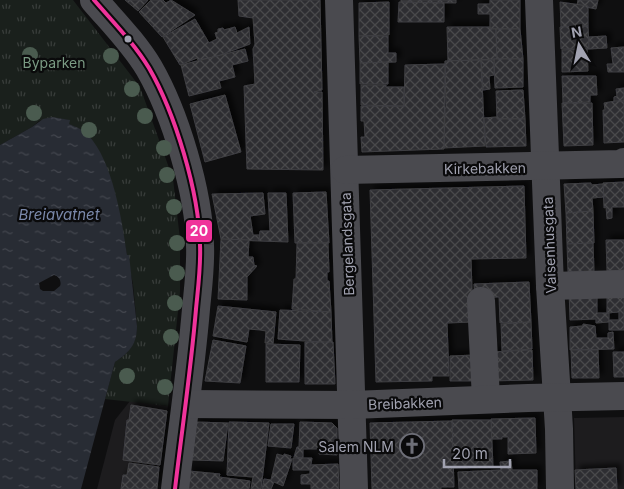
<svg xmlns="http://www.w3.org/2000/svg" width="624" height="489" viewBox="0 0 624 489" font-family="Inter,sans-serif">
	<defs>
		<pattern id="park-tufts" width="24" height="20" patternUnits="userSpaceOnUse" patternTransform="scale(1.25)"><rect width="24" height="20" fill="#1a201c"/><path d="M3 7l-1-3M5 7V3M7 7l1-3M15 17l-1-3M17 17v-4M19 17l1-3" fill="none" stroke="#383d3a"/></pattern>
		<pattern id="water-ripples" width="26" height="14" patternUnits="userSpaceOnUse" patternTransform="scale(1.25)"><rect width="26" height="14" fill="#282c34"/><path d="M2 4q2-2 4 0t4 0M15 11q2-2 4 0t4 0" fill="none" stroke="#44474f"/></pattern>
		<pattern id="building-cross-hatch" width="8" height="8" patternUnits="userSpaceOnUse" patternTransform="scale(1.25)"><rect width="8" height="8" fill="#2e2e31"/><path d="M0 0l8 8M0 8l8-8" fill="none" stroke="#49494c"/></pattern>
		<filter id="shadow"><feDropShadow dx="4.5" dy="-4.5" stdDeviation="2.5" flood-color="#0009"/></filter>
	</defs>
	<rect width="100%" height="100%" fill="#0f0f10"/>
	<g fill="#1d1c1e">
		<polygon points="130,401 168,406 157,489 97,489 115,420"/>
		<polygon points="624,417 624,489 576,489 574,418"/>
	</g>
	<path fill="url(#park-tufts)" d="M0 0H73L140 87 173 179 180 239V292L168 406 105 399 115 362C129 353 137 343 137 326L133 284 113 186 96 146 82 130 69 124V120L52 117 39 121 32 127 0 145Z"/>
	<path fill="url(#water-ripples)" fill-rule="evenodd" d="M52 117 70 120 69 124C76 127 83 129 88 135 113 161 122 221 127 255H129L137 326C137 344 130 352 115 362L81 489H0V145L32 127 43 119ZM54 275C59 276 62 282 60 286L54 291H43L40 289 39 283Z"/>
	<g fill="url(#building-cross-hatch)" stroke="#3f3f43" filter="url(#shadow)">
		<polygon points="125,0 148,0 138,11"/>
		<polygon points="151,0 163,0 166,3 171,0 195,15 162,37 139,12"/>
		<polygon points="238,0 320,0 322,90 314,92 322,92 323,170 247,169 244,86 255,84 253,49 255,44 253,18 239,16"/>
		<polygon points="401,0 456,0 456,3 401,2"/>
		<polygon points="490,0 520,0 520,29 490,29 490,14 478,14 478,4 490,4"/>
		<polygon points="578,0 598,0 596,9 577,5"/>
		<polygon points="389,2 389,35 359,36 359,3"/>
		<polygon points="399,2 444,3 444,22 398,22"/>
		<polygon points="560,2 588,6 588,26 561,27"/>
		<polygon points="195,19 209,43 217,39 215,33 218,32 218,29 223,28 224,30 235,27 237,33 249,27 250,44 215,57 198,60 197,58 180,65 163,37"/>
		<polygon points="588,26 589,49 561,49 560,27"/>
		<polygon points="447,27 490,27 490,29 496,29 497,59 448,61"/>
		<polygon points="496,29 520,29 523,59 497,59"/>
		<polygon points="359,36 388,36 388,53 396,53 396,62 360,63"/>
		<polygon points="606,36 607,48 589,49 589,37"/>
		<polygon points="624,47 624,72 608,72 607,64 613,64 611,48"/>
		<polygon points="245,49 248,61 232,65 235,77 219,81 221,88 189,96 181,65"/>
		<polygon points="587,49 588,71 562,72 562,50"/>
		<polygon points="494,59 523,59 523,87 495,88"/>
		<polygon points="481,60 485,146 444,148 445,108 446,108 445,61"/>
		<polygon points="481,60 494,60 494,75 489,76 490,89 483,90"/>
		<polygon points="388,62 388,84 360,84 360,63"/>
		<polygon points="445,64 444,149 362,152 361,137 365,137 364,121 361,121 361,106 404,106 405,65"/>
		<polygon points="562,76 596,76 597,95 590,95 590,102 563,103"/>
		<polygon points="361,85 386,85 386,87 404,87 404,106 361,105"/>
		<polygon points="624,88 624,101 614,102 614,97 617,96 616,89"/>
		<polygon points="523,90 525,119 497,119 496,91"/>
		<polygon points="225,95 241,152 205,162 190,104"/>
		<polygon points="615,101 624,101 624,142 604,143 603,110 605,110 604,103"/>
		<polygon points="562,103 592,103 593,145 564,146"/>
		<polygon points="497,117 497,119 525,119 526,146 486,147 484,118"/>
		<polygon points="624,182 624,207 612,207 612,218 607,219 606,207 604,208 603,183"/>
		<polygon points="591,183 591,185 603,184 604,197 592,198 593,211 566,213 564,184"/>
		<polygon points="524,186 526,258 471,259 473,322 447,323 449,376 432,376 432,381 376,382 370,190"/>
		<polygon points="326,192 329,243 295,243 293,193"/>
		<polygon points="263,193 265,214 250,216 253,235 260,235 259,241 221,239 212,194"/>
		<polygon points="268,193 286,193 288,242 259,241 260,231 270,231"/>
		<polygon points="593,211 594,243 567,244 566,213"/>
		<polygon points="221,239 249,240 248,257 253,257 254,265 257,266 247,277 247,300 218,299"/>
		<polygon points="606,240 624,240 624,270 607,271"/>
		<polygon points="297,243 328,243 329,272 327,272 327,281 329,281 331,312 292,309 294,279 296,279"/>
		<polygon points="593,243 594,271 568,272 567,244"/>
		<polygon points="529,282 531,322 500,323 499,297 475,298 474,284"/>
		<polygon points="569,290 597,290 597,313 609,313 609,322 596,323 596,319 570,320"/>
		<polygon points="607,290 624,290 624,330 609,330 609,320 619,320 619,312 607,313"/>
		<polygon points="218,306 276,312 273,344 265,343 266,331 260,330 249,329 247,342 213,336"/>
		<polygon points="280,310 331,312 332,343 278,339"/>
		<polygon points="531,322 532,349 502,351 501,324"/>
		<polygon points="583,324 595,326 596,338 608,338 608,333 613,332 614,349 570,350 570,327 583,326"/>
		<polygon points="213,340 246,346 240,383 205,381"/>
		<polygon points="305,342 333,342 335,384 305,384"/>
		<polygon points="266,344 300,345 299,382 266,382"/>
		<polygon points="532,350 533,380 491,381 490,352"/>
		<polygon points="571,350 598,350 599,378 572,378"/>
		<polygon points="613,352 624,352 624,377 614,377"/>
		<polygon points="476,355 476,381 450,381 450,356"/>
		<polygon points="131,405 167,411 160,465 123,460 127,420 129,420"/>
		<polygon points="535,418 536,453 508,454 508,437 502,437 502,439 491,439 491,419"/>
		<polygon points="452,420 491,420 493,467 453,468"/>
		<polygon points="452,421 454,487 441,487 441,489 372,489 370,423"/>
		<polygon points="196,422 228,423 223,461 192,460"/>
		<polygon points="229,422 269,423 261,489 251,489 253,477 227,475"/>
		<polygon points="300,422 332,423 337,428 337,455 319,454 320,449 303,449 303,458 294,457 297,447 299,447"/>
		<polygon points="271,424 294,424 291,448 268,446"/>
		<polygon points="277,454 284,456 284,454 291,456 290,459 292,459 283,486 274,482 271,489 262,489 264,479 271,480"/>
		<polygon points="293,458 312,458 310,470 293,470"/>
		<polygon points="511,461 512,470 537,470 537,489 459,489 458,472 501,470 500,462"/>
		<polygon points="129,463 159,467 157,489 121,489 123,475 127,475"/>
		<polygon points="338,464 339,489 311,489 311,484 301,484 301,475 310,474 310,465"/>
		<polygon points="616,468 617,489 576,489 575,470"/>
		<polygon points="189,471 220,474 219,477 250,481 249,489 187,489"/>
	</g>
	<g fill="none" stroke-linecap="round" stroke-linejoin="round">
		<g stroke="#4a4a4f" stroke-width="28">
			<path d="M94 0C113 22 134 43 149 68 175 113 199 192 200 245 201 266 198 288 196 309 191 369 182 429 175 489"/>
			<polyline points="339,0 354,489"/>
			<polyline points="539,0 550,286 559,429 560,489"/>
			<polyline points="345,170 621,164 624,162"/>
			<polyline points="550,286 624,284"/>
			<polyline points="481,301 486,399"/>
			<polyline points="186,404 352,405 528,398 624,396"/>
		</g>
		<defs>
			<path id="bus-1" d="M94 0C113 22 134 43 149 68 175 113 199 192 200 245 201 266 198 288 196 309 191 369 182 429 175 489"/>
		</defs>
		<use href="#bus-1" stroke="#0a0a0b" stroke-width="8"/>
		<use href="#bus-1" stroke="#ef339a" stroke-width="4"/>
	</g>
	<g fill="#4a5b4f">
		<circle cx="30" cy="55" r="8"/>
		<circle cx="111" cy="56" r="8"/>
		<circle cx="132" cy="89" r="8"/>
		<circle cx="34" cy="113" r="8"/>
		<circle cx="145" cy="116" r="8"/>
		<circle cx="89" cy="130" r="8"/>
		<circle cx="164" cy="148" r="8"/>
		<circle cx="167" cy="175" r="8"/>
		<circle cx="174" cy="207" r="8"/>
		<circle cx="177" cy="243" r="8"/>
		<circle cx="177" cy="273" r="8"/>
		<circle cx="175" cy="303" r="8"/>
		<circle cx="171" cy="337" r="8"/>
		<circle cx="127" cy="376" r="8"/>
		<circle cx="165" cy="387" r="8"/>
	</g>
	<defs>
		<symbol id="church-ring" viewBox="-11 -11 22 22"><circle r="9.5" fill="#0a0a0b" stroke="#6e6f78" stroke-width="1.5"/><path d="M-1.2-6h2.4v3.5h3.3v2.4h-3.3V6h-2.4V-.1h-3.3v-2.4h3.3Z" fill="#6e6f78"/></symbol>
	</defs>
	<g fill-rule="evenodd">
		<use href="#church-ring" x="398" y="432" width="28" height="28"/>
	</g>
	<circle fill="#a1a2b0" stroke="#0a0a0b" stroke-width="2" cx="128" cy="39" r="4.5"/>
	<g text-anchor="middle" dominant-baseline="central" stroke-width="4.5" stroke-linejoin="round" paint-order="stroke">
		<g font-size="14" fill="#7a9a83" stroke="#0a0a0b">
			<text x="54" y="62">Byparken</text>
		</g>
		<g font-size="14" fill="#a1a2b0" stroke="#0a0a0b">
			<text transform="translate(485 168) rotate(-1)">Kirkebakken</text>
			<text transform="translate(347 244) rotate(-92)">Bergelandsgata</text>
			<text transform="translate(549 245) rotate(-92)">Vaisenhusgata</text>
			<text transform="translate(405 403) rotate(-2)">Breibakken</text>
		</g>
		<g font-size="14" fill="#a1a2b0" stroke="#0a0a0b" text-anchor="end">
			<text x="394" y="446">Salem NLM</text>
		</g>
		<g font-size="15" font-style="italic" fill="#7a88a9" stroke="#0a0a0b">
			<text x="59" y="214">Breiavatnet</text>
		</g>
	</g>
	<rect stroke="#0a0a0b" stroke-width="2" x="185" y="219" width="28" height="24" rx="5" fill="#ef339a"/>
	<g font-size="14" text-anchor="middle" font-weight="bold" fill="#fff">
		<text x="199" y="236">20</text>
	</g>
	<g transform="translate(579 45) rotate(350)" stroke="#0a0a0b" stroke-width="4" paint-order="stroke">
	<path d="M0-4L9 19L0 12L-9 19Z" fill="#a1a2b0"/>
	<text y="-8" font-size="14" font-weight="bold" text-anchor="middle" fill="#a1a2b0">N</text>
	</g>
	<path d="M444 459v8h66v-8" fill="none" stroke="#a1a2b0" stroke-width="2.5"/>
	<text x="452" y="459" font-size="15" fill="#a1a2b0" stroke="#0a0a0b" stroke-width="4" paint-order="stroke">20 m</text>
</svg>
